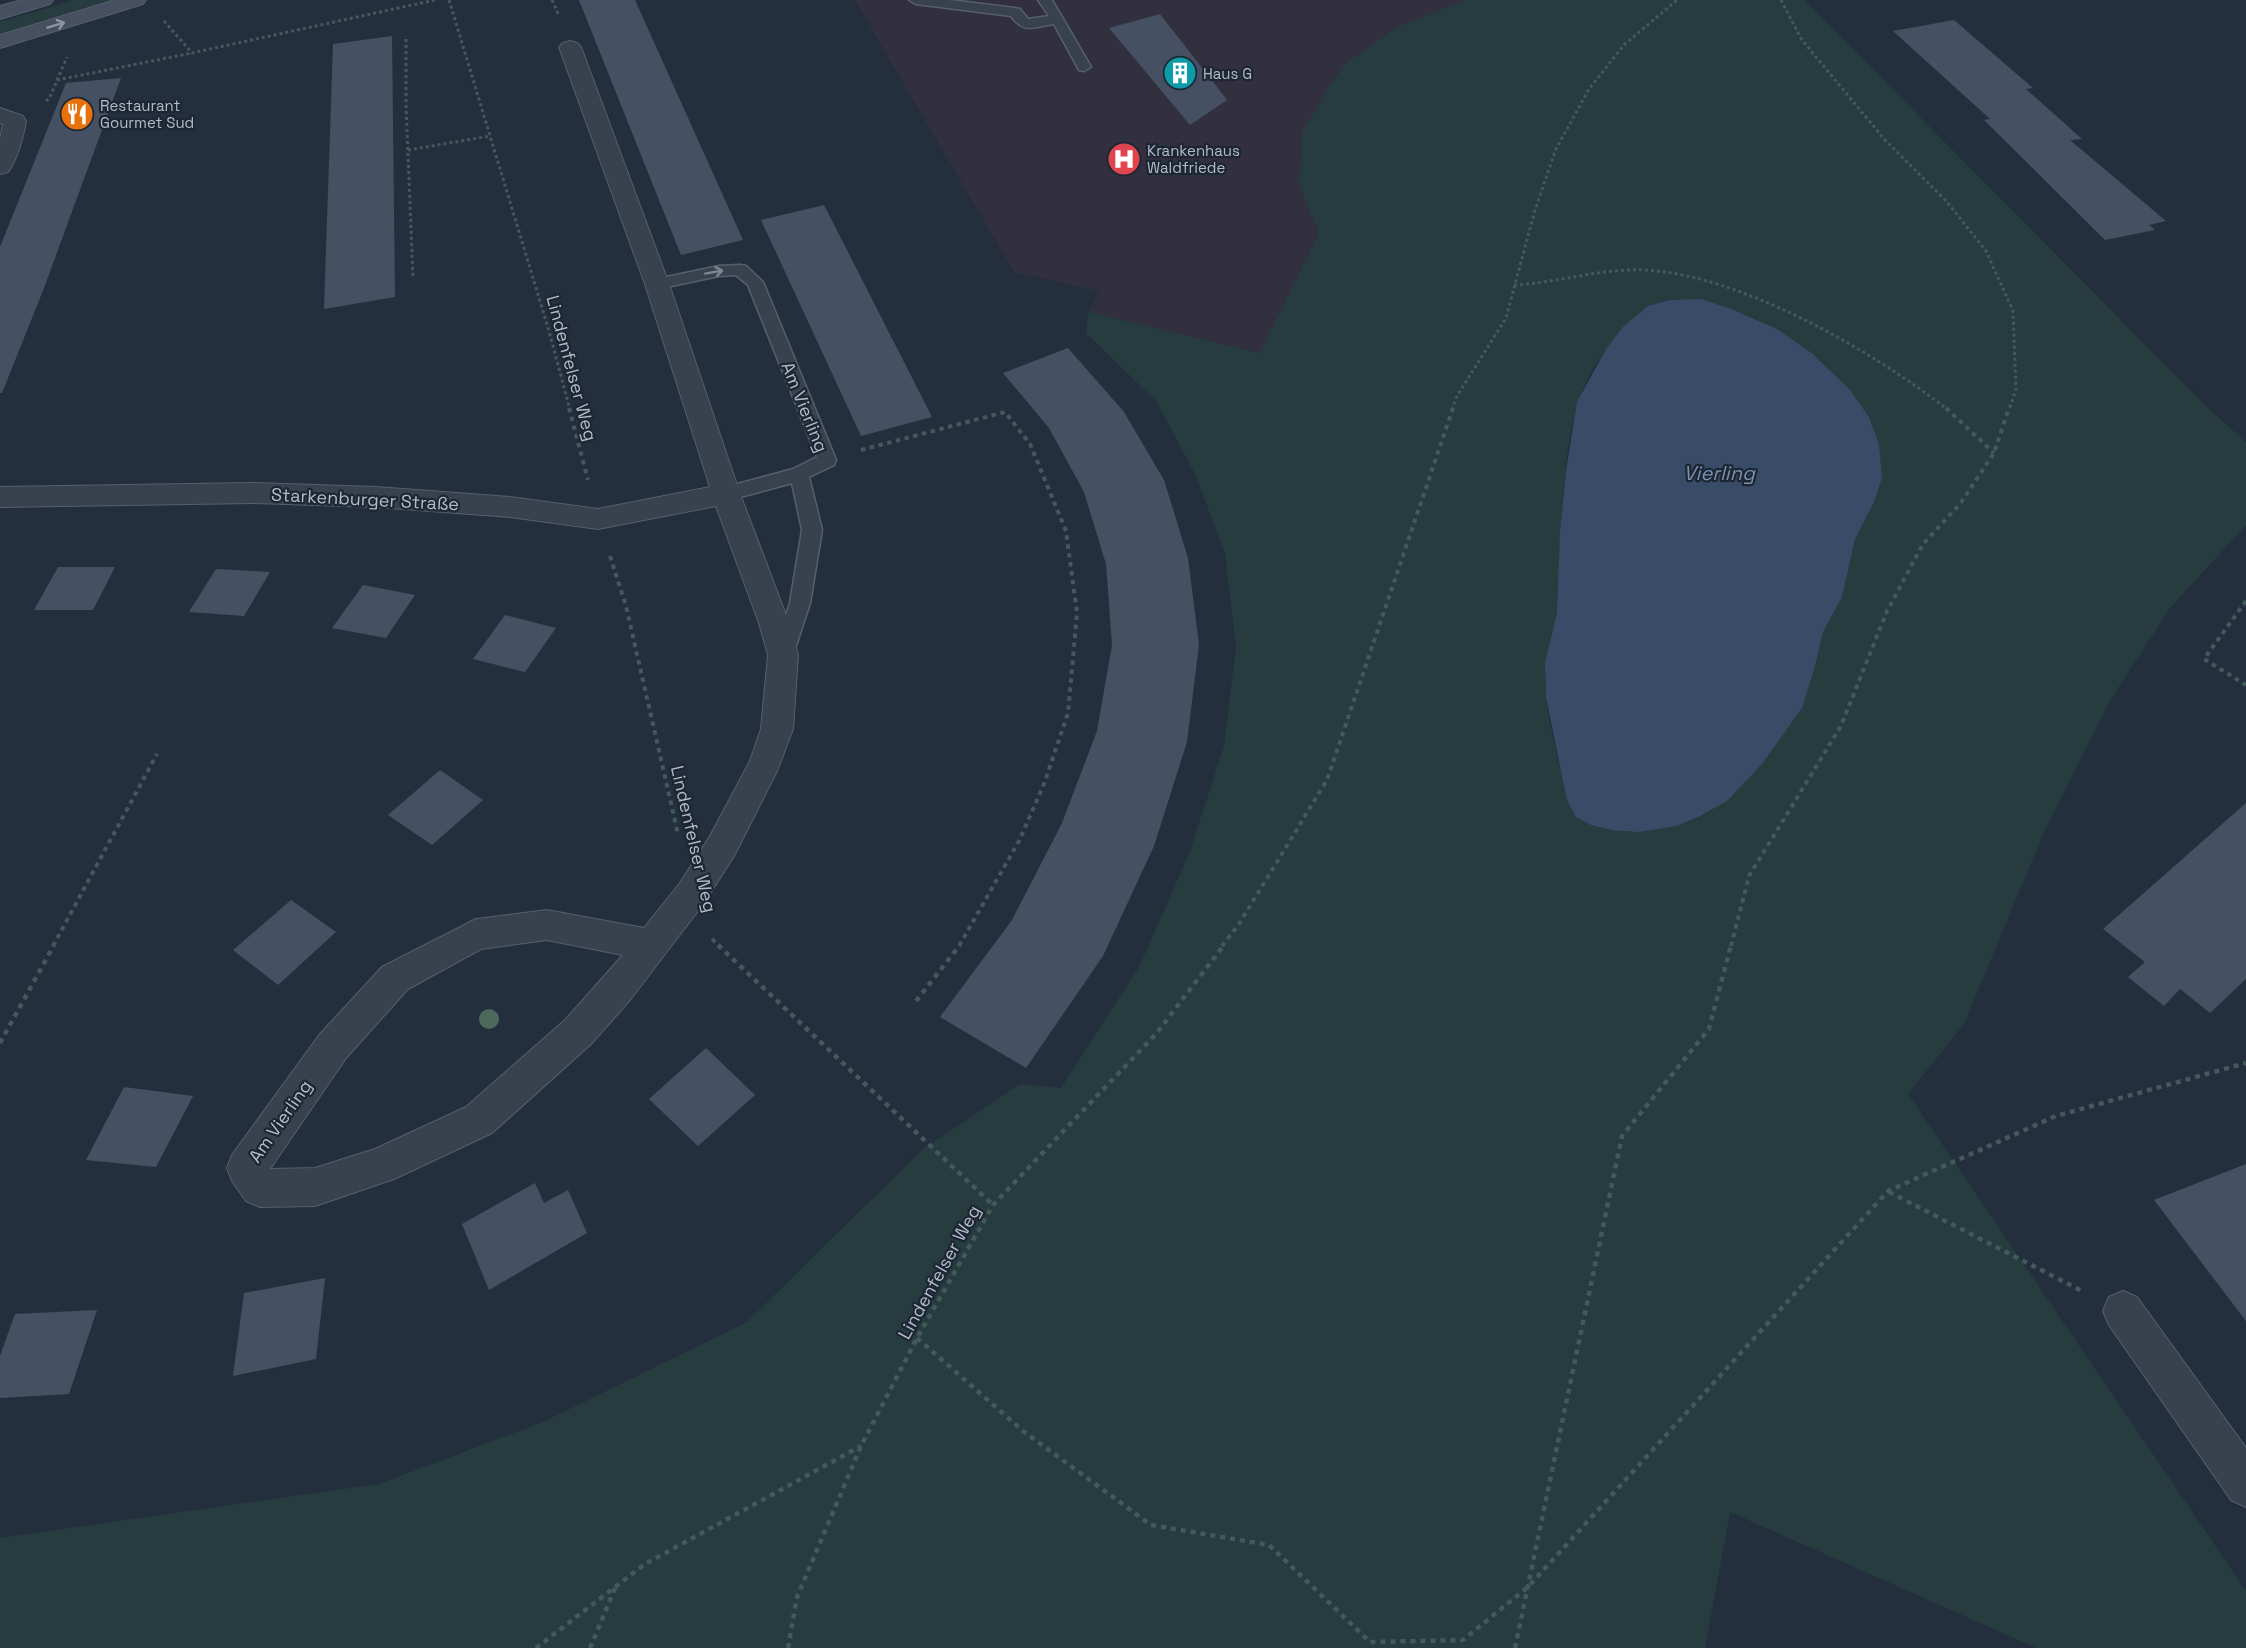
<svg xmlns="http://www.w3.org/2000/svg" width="2246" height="1648" viewBox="0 0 2246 1648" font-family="'Space Grotesk',sans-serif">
	<rect width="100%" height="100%" fill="#242f3e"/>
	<polygon fill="#32303f" points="855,0 1465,0 1397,27 1347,62 1302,132 1299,186 1319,233 1260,353 1088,312 1100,291 1014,272"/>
	<g fill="#263c3f" fill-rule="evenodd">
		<polygon points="75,0 110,0 0,34 0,22"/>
		<path d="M1465 0H1804L2208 408 2246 442V525L2170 608 2111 699 2044 832 1964 1024 1908 1094 2246 1591V1648H2036L1730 1512 1705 1648H0V1538L379 1484 543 1422 747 1322 922 1150 1020 1084 1061 1088 1139 967 1189 854 1224 746 1236 647 1225 553 1195 474 1157 402 1086 333 1088 312 1260 353 1319 233 1299 186 1302 132 1328 89 1347 62 1397 27ZM1701 299 1759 321 1813 354 1850 390 1869 417 1879 444 1882 478 1874 502 1855 539 1842 597 1823 632 1815 666 1559 765C1555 743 1548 720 1546 698 1542 666 1554 643 1557 612 1567 533 1552 417 1605 351 1613 341 1684 308 1701 299Z"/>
	</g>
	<polygon fill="#394c67" points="1701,299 1731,309 1777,329 1813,354 1850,390 1869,417 1879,444 1882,478 1874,502 1855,539 1842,597 1823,632 1815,666 1802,708 1762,764 1727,801 1700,816 1677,826 1638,832 1612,830 1591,825 1576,817 1567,800 1546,697 1545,663 1557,613 1560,533 1566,471 1577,402 1606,349 1623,327 1648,306 1670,300"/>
	<g fill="#455162">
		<polygon points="579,0 635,0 743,240 681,255"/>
		<polygon points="1160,14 1227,100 1190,125 1109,28"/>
		<polygon points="1954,20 2033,88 2026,89 2082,139 2070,140 2166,221 2149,225 2155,230 2105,240 1984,120 1990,119 1893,31"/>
		<polygon points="392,36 395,297 324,309 333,44"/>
		<polygon points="121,78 44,288 2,393 0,393 0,247 66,83"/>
		<polygon points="824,205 902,358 932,417 861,436 761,220"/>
		<polygon points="1068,348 1124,412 1164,480 1188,558 1199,645 1187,742 1154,846 1103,956 1026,1068 940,1017 1012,920 1062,823 1097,731 1112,645 1106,564 1084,492 1049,428 1003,373"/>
		<polygon points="58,567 115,567 93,610 34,610"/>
		<polygon points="216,569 270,572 244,616 189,612"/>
		<polygon points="363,585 415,595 386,638 332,628"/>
		<polygon points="505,615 556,628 525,672 473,659"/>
		<polygon points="440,770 483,800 432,845 388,815"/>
		<polygon points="2246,803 2246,979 2210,1013 2180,989 2164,1006 2128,977 2145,962 2103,929"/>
		<polygon points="291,900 336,932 278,985 233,950"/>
		<polygon points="706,1048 755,1095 698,1146 649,1099"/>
		<polygon points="124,1087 193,1096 156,1167 86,1160"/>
		<polygon points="2246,1164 2246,1321 2154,1200"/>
		<polygon points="535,1183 544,1203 568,1190 587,1233 489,1290 462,1224"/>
		<polygon points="325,1278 316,1359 233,1376 244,1293"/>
		<polygon points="97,1310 69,1394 0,1398 0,1356 15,1314"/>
	</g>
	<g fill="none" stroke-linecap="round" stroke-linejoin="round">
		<defs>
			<g id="lane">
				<path d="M909 0H950L1015 8 1020 9 1028 19 1049 16 1038 0H1052L1091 67 1084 71 1079 70 1054 24C1033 27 1024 34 1011 16L916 4Z"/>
				<polygon points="740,265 746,266 763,282 836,460 834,465 809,477 822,530 810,603 793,655 790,661 783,663 776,661 773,655 790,603 802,530 792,483 726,501 719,499 716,494 719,489 793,469 817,457 748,285 736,275 719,276 657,289 651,288 649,284 651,280 657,279 719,266"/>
			</g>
			<g id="street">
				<path d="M570 41 577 43 581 47 669 284 740 494 789 623 798 655 793 729 777 771 734 856 704 903 630 1000 591 1044 492 1133 394 1179 315 1206 260 1207 246 1201 232 1181 227 1168 232 1155 320 1034 382 967 476 919 547 910 644 928 680 883 710 836 750 761 761 729 768 655 759 623 716 506 598 529 510 517 376 507 253 503 0 507V487L253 483 376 487 510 497 598 509 710 487 645 284 559 47 563 43ZM547 940 623 955 565 1020 466 1107 375 1149 315 1168 270 1169 346 1058 408 989 481 949Z"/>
				<path d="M0 108 23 116 26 121C23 138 18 157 8 172L0 174V139L3 124 0 123Z"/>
				<polygon points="2123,1291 2137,1297 2246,1448 2246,1507 2231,1500 2109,1325 2103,1311 2109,1297"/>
			</g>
			<g id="secondary">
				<polygon points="22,0 53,0 50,4 0,19 0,6"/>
				<polygon points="115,0 146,0 143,4 0,48 0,35"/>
			</g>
		</defs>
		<use href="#lane" stroke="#565f6c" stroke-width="3"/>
		<use href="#street" stroke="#565f6c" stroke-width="2"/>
		<use href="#secondary" stroke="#565f6c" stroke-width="2"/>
		<g stroke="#44595c" stroke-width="3" stroke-dasharray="3 3" stroke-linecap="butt">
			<polyline points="449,0 549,331 570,410"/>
			<polyline points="552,0 559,16"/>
			<polyline points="1781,0 1802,40 1885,140 1947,202 1986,251 2013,311 2016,389 2009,410"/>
			<polyline points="164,21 192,53 435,0"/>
			<polyline points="406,39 406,105 413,278"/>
			<polyline points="57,80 192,53"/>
			<polyline points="46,101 49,99 67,57"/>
			<polyline points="408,150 490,136"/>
			<path d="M1514 285C1558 283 1601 268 1645 270 1741 275 1873 351 1948 410"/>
			<polyline points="1452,410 1457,396 1506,318 1535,210 1556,149 1589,89 1624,45 1677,0"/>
		</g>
		<g stroke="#44595c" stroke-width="4" stroke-dasharray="4.5 4.5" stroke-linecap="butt">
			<polyline points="569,408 588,480"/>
			<polyline points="1946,408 1994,453"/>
			<polyline points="861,450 1005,412 1030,444 1066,531 1077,613 1068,713 1044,784 1019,841 959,946"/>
			<polyline points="610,556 626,606 678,834"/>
			<polyline points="2246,601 2204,659 2246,685"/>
			<polyline points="712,939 719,946"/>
			<polyline points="53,946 157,754"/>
			<polyline points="1222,946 1239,924 1327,780 1453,408"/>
			<polyline points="1731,946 1749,876 1841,726 1887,611 1923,544 1960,504 1994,453 2009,408"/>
		</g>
		<g stroke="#44595c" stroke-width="4.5" stroke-dasharray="5 5" stroke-linecap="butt">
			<polyline points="718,945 993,1205"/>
			<polyline points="916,1001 960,945"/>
			<polyline points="0,1043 54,945"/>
			<polyline points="1889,1192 2082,1291"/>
			<polyline points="917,1338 1023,1431 1151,1525 1269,1545 1370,1642 1463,1640 1528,1587 1888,1191 2056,1116 2246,1063"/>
			<polyline points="536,1648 645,1564 861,1446"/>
			<polyline points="590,1648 616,1586"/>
			<polyline points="788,1648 797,1597 861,1446 917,1338 993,1205 1156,1034 1224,945"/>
			<polyline points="1515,1648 1622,1136 1709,1029 1731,945"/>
		</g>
		<use href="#lane" fill="#38414e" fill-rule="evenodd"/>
		<use href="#street" fill="#38414e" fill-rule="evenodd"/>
		<use href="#secondary" fill="#465061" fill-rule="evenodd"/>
	</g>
	<circle fill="#4b6a5d" cx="489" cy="1019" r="10"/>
	<defs><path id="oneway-shaft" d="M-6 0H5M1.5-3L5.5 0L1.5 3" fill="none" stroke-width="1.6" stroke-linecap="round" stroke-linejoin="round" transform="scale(1.5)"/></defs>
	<use stroke="#8e96a5" href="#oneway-shaft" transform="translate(56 25) rotate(-17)"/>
	<use stroke="#7c8592" href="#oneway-shaft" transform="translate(714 272) rotate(-10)"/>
	<defs>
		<symbol id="building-disc" viewBox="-11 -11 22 22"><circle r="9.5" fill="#0f9aa8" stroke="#1d2633"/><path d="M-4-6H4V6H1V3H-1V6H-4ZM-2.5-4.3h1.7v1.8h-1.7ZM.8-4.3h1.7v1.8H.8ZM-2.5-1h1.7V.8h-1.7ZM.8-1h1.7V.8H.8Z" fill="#fff"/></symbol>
		<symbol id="restaurant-disc" viewBox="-11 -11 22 22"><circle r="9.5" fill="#e8710a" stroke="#1d2633"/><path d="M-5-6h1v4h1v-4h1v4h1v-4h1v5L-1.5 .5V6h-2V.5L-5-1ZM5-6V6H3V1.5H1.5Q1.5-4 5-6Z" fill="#fff"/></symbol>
		<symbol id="hospital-disc" viewBox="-11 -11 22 22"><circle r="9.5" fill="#e0444e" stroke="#1d2633"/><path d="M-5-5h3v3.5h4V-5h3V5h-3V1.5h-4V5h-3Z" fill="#fff"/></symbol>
	</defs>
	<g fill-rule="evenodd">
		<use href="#building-disc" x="1161" y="54" width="38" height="38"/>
		<use href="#restaurant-disc" x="58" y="95" width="38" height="38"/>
		<use href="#hospital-disc" x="1105" y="140" width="38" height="38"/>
	</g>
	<g text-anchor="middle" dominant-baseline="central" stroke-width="4.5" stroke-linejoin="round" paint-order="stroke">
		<g font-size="15" fill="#b4bcc9" stroke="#1d2633" text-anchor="start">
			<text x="1203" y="73">Haus G</text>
			<text x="100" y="105">Restaurant<tspan x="100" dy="17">Gourmet Sud</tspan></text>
			<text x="1147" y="150">Krankenhaus<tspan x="1147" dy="17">Waldfriede</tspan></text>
		</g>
		<g font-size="18" fill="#b4bcc9" stroke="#1d2633">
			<text transform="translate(572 368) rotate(75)">Lindenfelser Weg</text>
			<text transform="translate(805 407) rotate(68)">Am Vierling</text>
			<text transform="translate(365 499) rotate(3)">Starkenburger Straße</text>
			<text transform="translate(694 839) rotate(77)">Lindenfelser Weg</text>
			<text transform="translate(280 1121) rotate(-55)">Am Vierling</text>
			<text transform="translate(939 1272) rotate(-61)">Lindenfelser Weg</text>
		</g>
		<g font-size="20" font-style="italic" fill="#7c92b1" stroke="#1d2633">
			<text x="1719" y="473">Vierling</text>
		</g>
	</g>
</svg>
